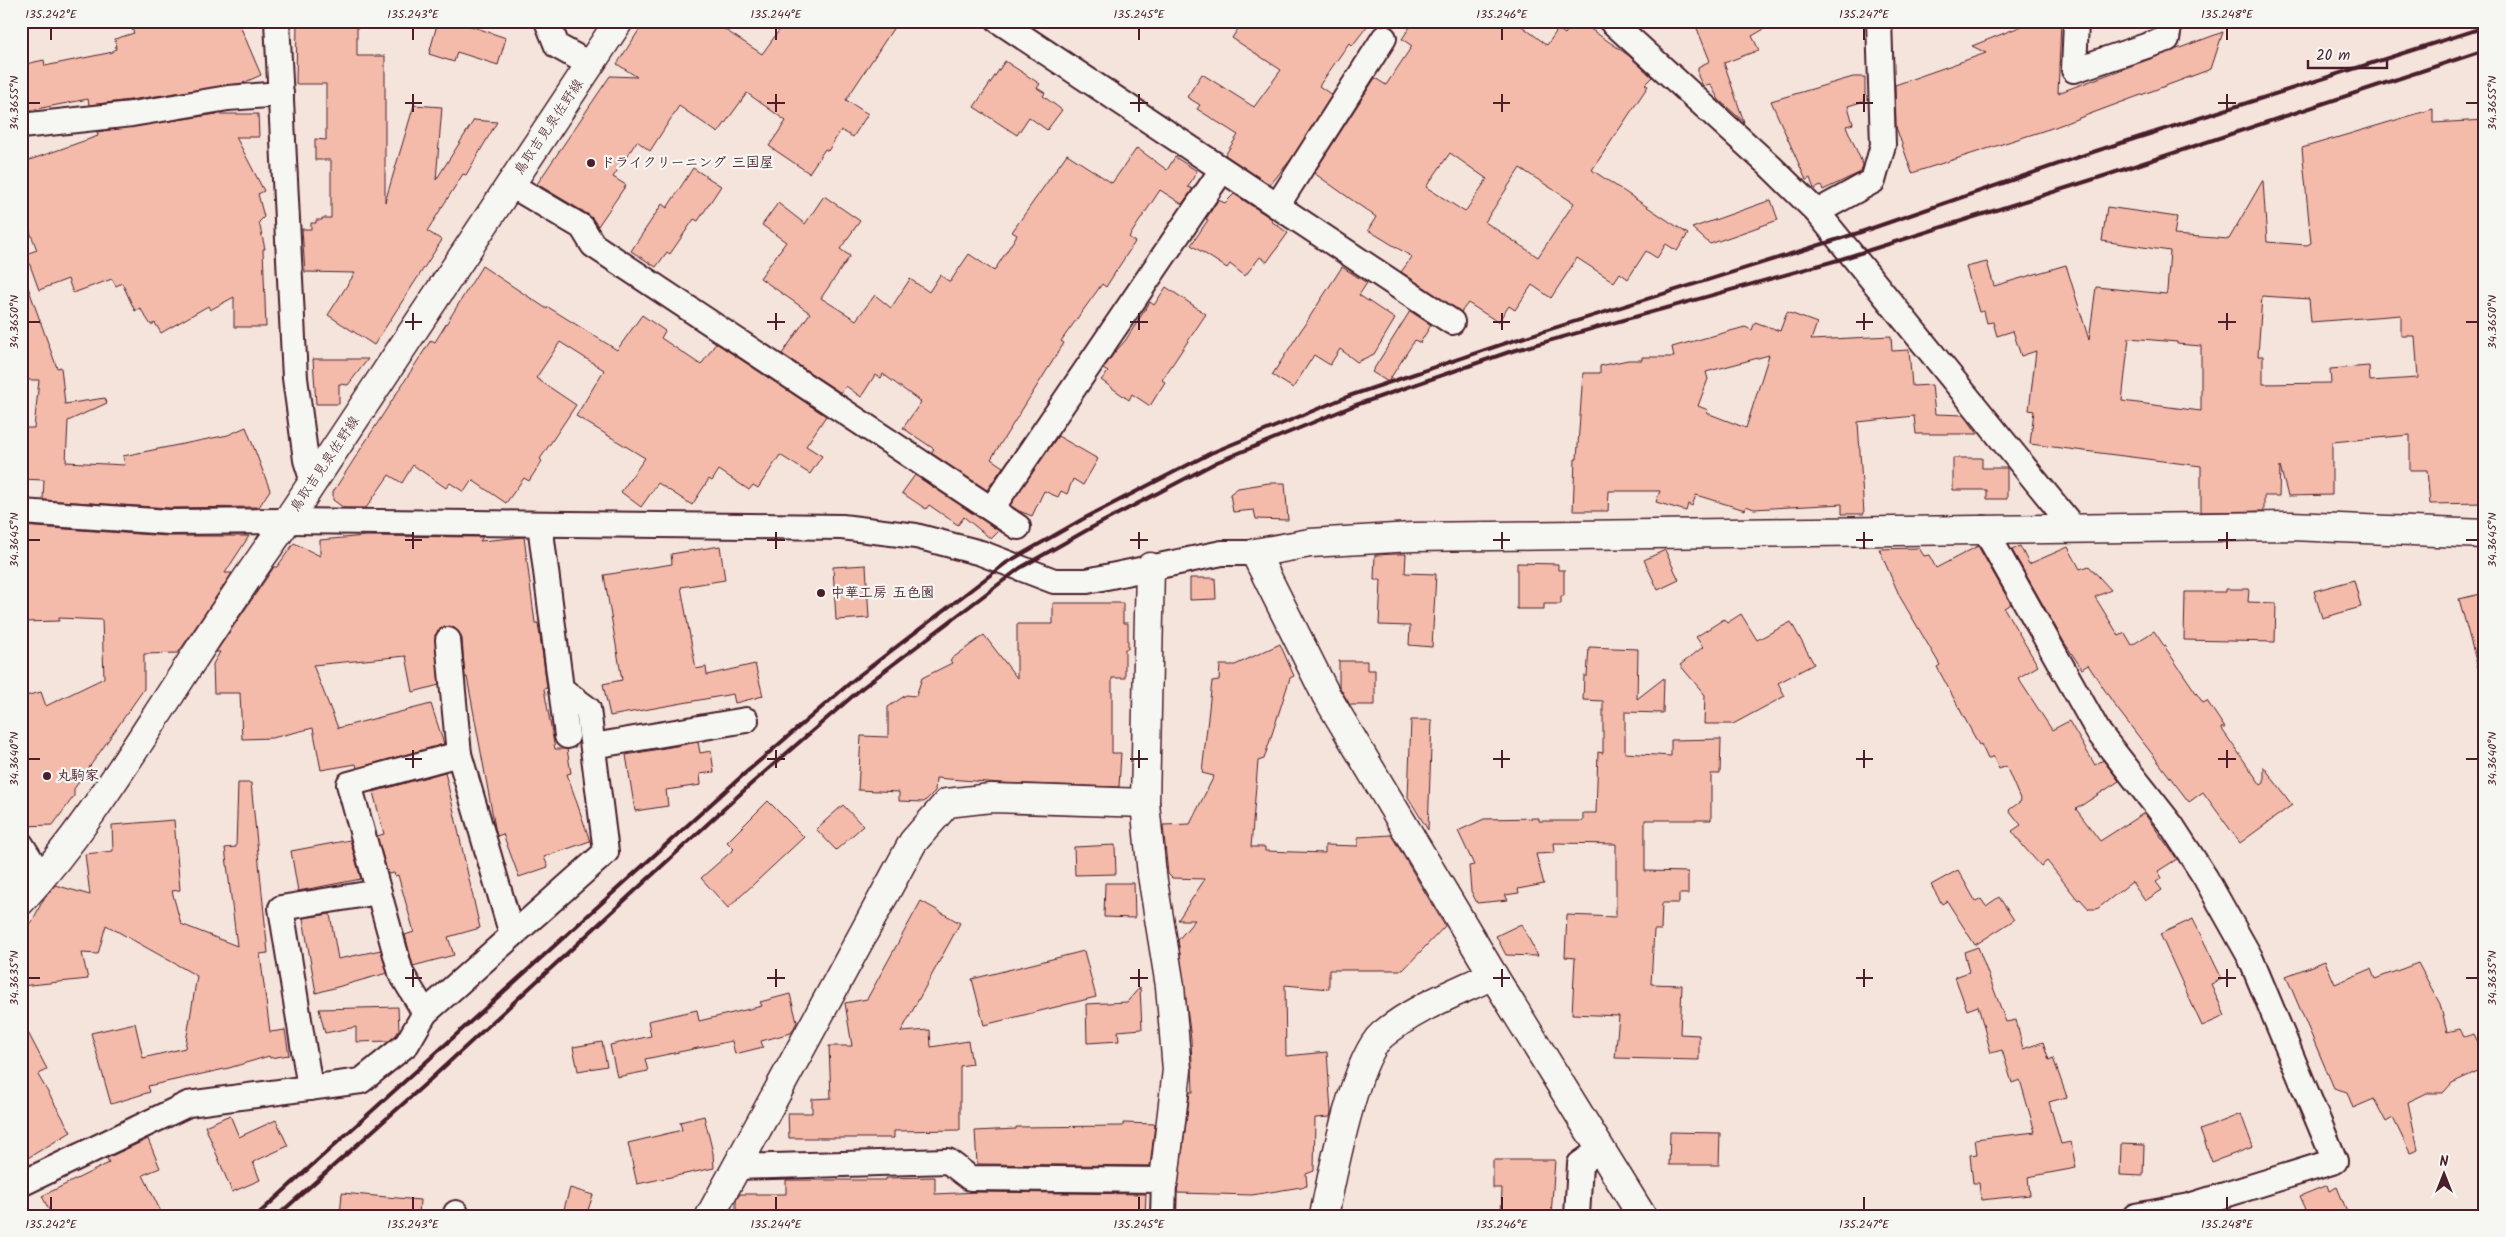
<svg xmlns="http://www.w3.org/2000/svg" width="2506" height="1237" viewBox="0 0 2506 1237" font-family="Kalam,'Klee One',sans-serif">
	<rect width="100%" height="100%" fill="#f5e4dc"/>
	<filter id="ink" filterUnits="userSpaceOnUse"><feTurbulence type="fractalNoise" baseFrequency=".02" numOctaves="2"/><feDisplacementMap in="SourceGraphic" scale="10" xChannelSelector="R" yChannelSelector="G"/><feConvolveMatrix kernelMatrix="1 2 1 2 8 2 1 2 1" color-interpolation-filters="sRGB"/></filter>
	<g filter="url(#ink)">
		<g fill="#f4bbaa" stroke="#4a1f2b" fill-rule="evenodd">
			<polygon points="128,21 238,21 261,75 243,83 130,100 89,105 88,99 21,112 21,65 44,60 45,66 113,52 113,50 116,49 115,39 134,33"/>
			<polygon points="297,21 357,21 357,56 385,56 385,202 414,105 442,107 436,180 474,120 497,122 466,175 463,174 427,231 442,240 374,345 328,315 355,273 305,272 302,229 311,229 311,223 316,223 316,220 322,220 322,218 331,218 331,160 315,160 315,139 326,140 326,84 296,84"/>
			<polygon points="438,21 456,21 506,38 498,65 457,52 454,62 429,54"/>
			<polygon points="645,21 729,21 724,29 762,54 786,21 898,21 846,100 868,114 853,137 841,130 828,151 825,149 809,173 769,146 786,121 747,93 718,133 679,106 650,151 637,141 613,177 626,185 598,226 589,215 537,184 610,76 637,77 617,64"/>
			<polygon points="1243,21 1371,21 1352,46 1349,43 1319,86 1332,95 1292,158 1270,185 1225,155 1238,135 1197,109 1200,105 1187,97 1202,74 1254,107 1281,70 1232,38"/>
			<path d="M1414 21H1515L1547 45 1558 29 1565 34 1573 21H1579L1628 55 1652 77 1645 84 1648 86 1592 170 1688 234 1677 251 1666 244 1657 258 1646 251 1628 279 1620 273 1614 282 1577 258 1551 298 1532 285 1515 310 1509 306 1498 322 1468 303 1461 312 1401 272 1412 257 1368 230 1376 217 1314 173 1375 78 1386 85 1412 46 1402 39ZM1450 153 1487 179 1465 212 1426 187ZM1520 168 1574 203 1538 257 1485 222Z"/>
			<polygon points="1694,21 1778,21 1752,36 1759,50 1724,63 1744,122 1719,100 1710,84 1703,86 1698,76 1698,67 1710,61"/>
			<polygon points="2022,21 2061,21 2058,93 2223,32 2211,69 2055,127 1912,173 1896,127 1895,85 1986,53 1972,46 2022,26"/>
			<polygon points="1005,61 1040,84 1037,88 1045,93 1043,96 1062,110 1047,130 1029,117 1017,135 974,107"/>
			<polygon points="1853,77 1865,77 1865,101 1848,106 1853,124 1846,126 1863,165 1861,172 1823,190 1821,186 1814,189 1810,178 1806,180 1771,101"/>
			<path d="M2433 109V123L2485 120V503L2430 504 2427 470H2410V435L2332 442V495L2288 496 2280 467 2279 496H2264V511L2201 512V466L2030 444 2034 411 2029 410 2036 351 2021 356 2013 331 1997 336 1993 322 1987 323 1984 311 1979 312 1966 267 1987 262 1994 286 2066 265 2089 340 2096 287 2166 294 2167 291 2170 251 2102 241 2107 207 2177 217 2174 235 2229 239 2263 180 2267 242 2307 245 2311 243 2302 148ZM2262 296 2309 299 2311 322 2401 315V336H2415L2418 378 2370 381 2369 366 2330 369 2331 383 2263 384V356H2258ZM2129 338 2177 342V344L2201 346V411L2122 401Z"/>
			<polygon points="217,114 258,114 259,137 236,137 264,191 258,194 264,217 259,222 265,249 263,249 266,327 234,327 234,297 210,310 208,306 161,333 155,323 151,325 140,308 135,311 122,283 116,286 112,279 73,293 68,279 39,290 26,254 37,250 24,216 28,214 21,196 21,163 98,136 97,132"/>
			<polygon points="1137,148 1167,170 1175,157 1197,171 1188,187 1193,189 1182,204 1160,190 1129,237 1135,242 1118,268 1106,287 1102,284 1061,341 1064,343 991,459 1003,467 987,490 931,453 934,449 903,428 921,402 883,374 881,378 875,375 861,397 846,386 841,393 782,354 810,313 760,278 786,242 762,225 778,203 805,224 824,196 860,221 840,249 850,256 821,298 856,320 875,295 891,308 910,279 929,292 940,275 950,282 969,254 994,271 1017,235 1012,232 1067,154 1112,183"/>
			<polygon points="693,168 721,186 698,221 694,219 670,254 667,252 656,267 631,251 662,204 667,208"/>
			<polygon points="1234,194 1272,219 1271,221 1288,233 1267,262 1260,257 1245,276 1230,264 1227,268 1191,245 1208,220 1206,219 1218,200 1225,203"/>
			<polygon points="1771,200 1778,220 1710,244 1692,228"/>
			<polygon points="482,266 547,309 548,307 617,350 642,315 665,331 661,338 701,365 716,343 826,416 806,446 822,456 810,474 780,455 758,488 753,485 749,490 719,470 712,481 709,479 692,505 658,483 641,507 621,492 645,458 576,416 604,370 560,342 536,378 576,405 540,459 542,461 529,481 524,478 506,503 472,480 464,492 450,483 446,488 413,465 402,483 389,475 366,508 344,508 333,500 333,492 431,340 435,342"/>
			<polygon points="1342,267 1367,283 1359,295 1395,319 1374,354 1357,362 1340,349 1330,365 1314,355 1293,388 1272,375"/>
			<polygon points="24,276 57,368 61,367 65,404 105,398 107,403 68,421 66,462 125,465 123,456 228,435 246,427 270,490 259,507 169,508 43,500 44,480 21,479 21,428 34,428 39,380 21,380 21,277"/>
			<polygon points="1166,287 1206,314 1162,380 1165,382 1150,406 1132,394 1129,400 1101,380 1108,372 1103,369 1115,352 1125,341 1150,302 1154,305"/>
			<polygon points="1410,311 1431,325 1420,343 1415,340 1388,382 1372,372"/>
			<path d="M1787 312 1817 323 1811 340 1891 336 1892 351 1909 350 1912 386 1932 385 1935 414 1964 415 1978 434H1916L1914 416 1858 422 1864 514H1842V504L1754 509 1746 506 1745 510 1696 495 1692 506 1688 504 1686 511 1656 502 1660 491H1609L1608 511H1573L1575 459H1577L1583 373H1600V366L1628 360H1642V357H1674L1672 347 1745 327 1752 330 1755 322 1780 331ZM1769 355 1746 428 1707 413 1708 410 1698 406 1708 379 1706 372Z"/>
			<polygon points="313,359 368,359 348,385 339,384 339,404 316,404"/>
			<polygon points="1058,436 1098,459 1083,485 1073,479 1067,494 1061,491 1058,497 1044,491 1032,516 1019,511 1010,505"/>
			<polygon points="1953,458 1982,458 1982,468 2007,468 2007,499 1987,499 1987,490 1953,490"/>
			<polygon points="915,475 999,531 991,539 964,517 958,525 929,505 926,509 902,493"/>
			<polygon points="1269,483 1285,483 1288,520 1256,519 1254,510 1233,512 1230,494 1238,488"/>
			<polygon points="21,526 168,536 249,536 225,573 232,573 178,653 144,654 144,689 74,789 74,796 53,825 21,826 21,697 41,692 46,706 104,678 102,620 59,618 59,621 24,622"/>
			<polygon points="366,536 483,537 480,541 524,537 535,623 538,623 544,664 547,688 544,689 555,749 567,749 571,773 567,774 590,841 544,857 548,867 519,877 503,834 497,836 496,833 467,677 465,678 462,639 459,632 453,627 440,629 435,635 439,685 413,692 406,656 313,665 338,728 431,704 444,744 357,768 356,764 321,770 313,728 272,738 242,739 240,693 214,693 213,664 220,652 216,652 274,567 277,567 294,543 320,556 320,540"/>
			<polygon points="720,546 725,580 681,587 696,669 706,667 707,675 755,664 763,696 735,703 733,694 610,716 603,684 622,680 604,575 672,564 671,554"/>
			<polygon points="1978,546 2011,604 2004,608 2038,666 2018,678 2052,730 2069,721 2095,765 2103,760 2119,781 2076,809 2100,841 2144,813 2177,859 2158,871 2162,878 2156,882 2162,890 2145,901 2132,882 2097,909 2089,909 2080,899 2078,900 2047,861 2041,866 2024,847 2012,831 2021,825 2009,810 2021,801 2006,766 1999,769 1993,756 1988,759 1981,744 1979,745 1937,667 1940,665 1900,597 1879,549 1919,548 1924,556 1929,555 1936,568"/>
			<polygon points="2020,546 2029,564 2068,547 2080,569 2089,566 2111,590 2095,597 2119,636 2125,633 2132,645 2154,631 2203,703 2207,701 2225,728 2221,728 2261,785 2264,783 2264,767 2292,805 2240,843 2203,792 2189,802 2116,707 2088,665 2082,669 2064,642 2012,550"/>
			<polygon points="1665,550 1679,580 1658,590 1644,560"/>
			<polygon points="1396,554 1406,554 1405,573 1436,574 1432,647 1409,645 1410,626 1379,625 1381,580 1374,580 1375,555"/>
			<polygon points="1517,563 1558,564 1558,570 1564,570 1564,596 1561,596 1561,604 1544,604 1544,609 1517,609"/>
			<polygon points="866,565 869,618 836,620 833,567"/>
			<polygon points="1190,578 1215,578 1216,599 1190,600"/>
			<polygon points="2354,580 2361,607 2322,618 2314,591"/>
			<polygon points="2226,589 2249,589 2248,602 2276,603 2275,642 2184,640 2185,592 2226,592"/>
			<polygon points="2485,593 2485,667 2478,668 2459,599"/>
			<polygon points="1053,603 1123,603 1123,623 1128,623 1128,649 1125,649 1125,678 1112,678 1112,753 1121,753 1119,787 1000,783 936,778 935,791 924,802 899,801 899,792 858,790 861,736 888,737 888,707 906,695 916,696 922,678 952,663 950,660 984,635 1017,678 1017,624 1053,624"/>
			<polygon points="1741,614 1757,640 1791,622 1814,664 1778,683 1785,696 1733,724 1704,724 1705,695 1680,665 1703,647 1696,637 1724,619 1727,623"/>
			<polygon points="1280,644 1294,676 1290,678 1264,759 1258,761 1251,847 1265,847 1265,851 1325,853 1325,845 1358,846 1358,837 1391,835 1445,926 1403,970 1329,970 1329,989 1285,985 1286,1056 1327,1052 1331,1112 1330,1117 1315,1118 1314,1171 1306,1174 1307,1186 1252,1195 1177,1193 1190,1092 1193,1092 1191,1039 1178,940 1195,920 1178,920 1205,879 1172,878 1168,874 1163,825 1190,824 1214,776 1202,773 1212,681 1219,680 1220,665 1235,665"/>
			<polygon points="1589,647 1638,649 1637,699 1664,678 1663,713 1625,712 1625,753 1671,756 1671,740 1721,739 1720,774 1711,774 1711,820 1645,820 1645,871 1688,872 1688,894 1679,894 1679,903 1662,903 1661,930 1654,930 1651,984 1682,985 1680,1034 1699,1035 1699,1060 1615,1058 1619,1016 1572,1014 1575,958 1565,957 1567,915 1616,917 1616,844 1554,843 1555,853 1536,854 1544,884 1518,889 1519,893 1505,895 1508,900 1477,903 1471,891 1469,866 1474,865 1458,831 1484,819 1539,818 1539,821 1583,821 1583,813 1596,813 1598,752 1603,753 1603,701 1583,700 1584,676 1587,676"/>
			<polygon points="1339,661 1367,661 1367,670 1375,670 1375,705 1350,705 1339,686"/>
			<polygon points="1411,720 1432,720 1428,830 1408,797"/>
			<polygon points="698,742 700,753 711,751 714,772 700,774 701,785 666,790 668,806 635,811 626,755"/>
			<polygon points="445,772 480,928 448,937 454,955 413,966 405,935 414,932 398,875 395,876 394,873 388,874 377,836 384,834 373,792"/>
			<polygon points="238,783 251,783 268,953 260,954 270,1032 285,1030 289,1055 270,1058 269,1056 229,1068 148,1086 150,1092 111,1104 91,1033 135,1023 143,1058 185,1048 197,976 106,925 98,954 82,953 88,979 21,986 21,930 32,922 43,900 55,885 90,895 85,854 113,851 112,825 174,820 180,890 172,891 181,924 237,946 225,848 236,847"/>
			<polygon points="768,801 804,837 728,908 701,878 734,849 727,842"/>
			<polygon points="843,805 863,826 836,850 816,829"/>
			<polygon points="350,840 361,879 298,891 291,851"/>
			<polygon points="1115,845 1116,874 1075,875 1074,847"/>
			<polygon points="1958,870 1976,902 1981,899 1986,906 1999,897 2014,920 1975,945 1947,901 1942,904 1931,885"/>
			<polygon points="1105,883 1134,883 1135,918 1104,917"/>
			<polygon points="921,901 960,923 901,1032 930,1030 931,1047 968,1041 972,1064 960,1066 960,1130 894,1131 894,1138 789,1138 788,1113 812,1113 812,1099 831,1098 829,1046 852,1046 845,1003 867,999"/>
			<polygon points="330,914 338,959 381,950 387,973 316,993 303,918"/>
			<polygon points="2193,919 2222,979 2211,984 2225,1016 2202,1026 2160,934"/>
			<polygon points="1521,924 1538,956 1506,955 1496,936"/>
			<polygon points="1978,947 2006,1022 2016,1020 2023,1049 2043,1042 2049,1060 2053,1058 2067,1097 2049,1102 2061,1144 2071,1142 2076,1168 2028,1177 2030,1195 1981,1200 1979,1183 1973,1183 1970,1155 1977,1154 1975,1139 2035,1132 2020,1080 2012,1083 2002,1050 1991,1053 1978,1006 1967,1010 1955,977 1969,972 1964,952"/>
			<polygon points="1084,951 1096,997 984,1025 972,979"/>
			<polygon points="2325,961 2335,984 2371,969 2375,979 2418,963 2440,1004 2447,1032 2460,1029 2464,1037 2474,1034 2485,1056 2479,1060 2482,1069 2452,1083 2443,1093 2427,1093 2408,1102 2418,1150 2410,1153 2393,1118 2386,1122 2374,1099 2353,1108 2347,1092 2334,1088 2286,976"/>
			<polygon points="1140,987 1142,1029 1118,1031 1119,1041 1087,1043 1086,1004 1127,1002"/>
			<polygon points="790,994 797,1022 791,1033 761,1041 763,1047 735,1054 732,1041 645,1059 648,1071 617,1077 610,1045 651,1036 648,1021 697,1010 699,1021 762,1006 760,1002"/>
			<polygon points="398,1007 399,1030 396,1035 389,1041 356,1042 356,1027 325,1033 319,1009"/>
			<polygon points="21,1019 47,1069 38,1075 71,1132 21,1162"/>
			<polygon points="602,1042 607,1066 578,1071 573,1047"/>
			<polygon points="2241,1114 2253,1147 2212,1162 2200,1130"/>
			<polygon points="230,1115 239,1137 276,1120 288,1146 253,1162 260,1180 232,1192 205,1126"/>
			<polygon points="704,1116 713,1153 714,1168 637,1184 628,1143 682,1130 680,1122"/>
			<polygon points="1123,1123 1155,1124 1150,1166 977,1164 975,1131 1016,1129 1016,1127 1123,1126"/>
			<polygon points="1670,1132 1720,1133 1719,1165 1669,1165"/>
			<polygon points="148,1139 160,1168 143,1175 163,1216 52,1216 42,1196 109,1163 107,1158"/>
			<polygon points="2121,1144 2144,1145 2143,1176 2120,1175"/>
			<polygon points="1493,1160 1555,1160 1551,1216 1501,1216 1502,1188 1493,1188"/>
			<polygon points="935,1177 935,1194 978,1192 1146,1194 1145,1216 736,1216 736,1200 740,1194 786,1194 786,1180 886,1180 886,1178"/>
			<polygon points="2327,1185 2329,1191 2337,1187 2349,1216 2309,1216 2300,1196"/>
			<polygon points="570,1188 593,1195 586,1216 562,1216"/>
			<polygon points="342,1193 420,1200 419,1216 340,1216"/>
		</g>
		<g fill="none" stroke-linecap="round" stroke-linejoin="round">
			<defs>
				<g id="minor">
					<polyline points="277,21 295,378 306,460 313,482"/>
					<polyline points="547,21 557,46 591,65"/>
					<polyline points="999,21 1452,322"/>
					<polyline points="1611,21 1770,166 1817,212 2073,527"/>
					<polyline points="2076,21 2074,70 2167,39 2170,21"/>
					<polyline points="21,126 132,114 228,98 281,94"/>
					<polyline points="511,185 582,227 593,245 1018,527"/>
					<polyline points="1277,206 1384,38"/>
					<polyline points="1817,212 1873,181 1883,145 1879,21"/>
					<polyline points="992,508 1222,170"/>
					<polyline points="21,512 169,522 287,521 842,527 916,536 981,553 1054,581 1087,581 1222,553 1255,553"/>
					<polyline points="540,524 567,736"/>
					<polyline points="1984,528 2099,733 2172,826 2205,877 2250,957 2335,1161 2189,1206 2135,1216"/>
					<polyline points="448,640 459,754 512,935"/>
					<polyline points="593,746 746,720"/>
					<polyline points="21,844 42,878"/>
					<polyline points="425,1013 401,973 349,784 459,754"/>
					<polyline points="310,1088 281,908 379,892"/>
					<polyline points="737,1167 948,1161 970,1178 1164,1180 1163,1216"/>
					<polyline points="21,1184 188,1104 361,1081 407,1044 425,1013 606,852 588,709 561,689"/>
					<polyline points="455,1216 456,1213"/>
					<polyline points="1577,1216 1580,1164 1601,1149"/>
				</g>
				<g id="tertiary">
					<polyline points="1150,567 1145,803 1152,875 1170,986 1177,1070 1164,1180"/>
					<polyline points="710,1216 913,842 947,803 991,798 1145,803"/>
					<path d="M1324 1216C1332 1176 1354 1060 1382 1035 1414 1008 1455 993 1493 975"/>
					<polyline points="1642,1216 1493,975 1326,695 1255,553 1310,543 1412,537 2291,526 2485,534"/>
				</g>
				<path id="secondary" d="M21 901C77 840 121 770 166 701 205 640 245 580 287 521L619 21"/>
			</defs>
			<use href="#minor" stroke="#4a1f2b" stroke-width="28"/>
			<use href="#tertiary" stroke="#4a1f2b" stroke-width="31"/>
			<use href="#secondary" stroke="#4a1f2b" stroke-width="31"/>
			<use href="#minor" stroke="#f6f6f2" stroke-width="24"/>
			<use href="#tertiary" stroke="#f6f6f2" stroke-width="28"/>
			<use href="#secondary" stroke="#f6f6f2" stroke-width="28"/>
			<g stroke="#4a1f2b" stroke-width="4">
				<polyline points="256,1216 743,775 857,677 1006,563 1083,519 1211,453 1349,396 1506,343 1858,233 2096,151 2485,27"/>
				<polyline points="277,1216 422,1087 751,784 862,688 1020,568 1089,529 1217,462 1353,406 1509,352 1838,260 2107,175 2485,50"/>
			</g>
		</g>
	</g>
	<path fill="none" stroke="#4a1f2b" stroke-width="2" d="M51 28V40M413 28V40M776 28V40M1139 28V40M1502 28V40M1864 28V40M2227 28V40M413 94V112M776 94V112M1139 94V112M1502 94V112M1864 94V112M2227 94V112M28 103H40M405 103H422M767 103H785M1130 103H1148M1493 103H1510M1856 103H1873M2218 103H2236M2466 103H2478M413 313V330M776 313V330M1139 313V330M1502 313V330M1864 313V330M2227 313V330M28 322H40M405 322H422M767 322H785M1130 322H1148M1493 322H1510M1856 322H1873M2218 322H2236M2466 322H2478M413 532V549M776 532V549M1139 532V549M1502 532V549M1864 532V549M2227 532V549M28 540H40M405 540H422M767 540H785M1130 540H1148M1493 540H1510M1856 540H1873M2218 540H2236M2466 540H2478M413 750V768M776 750V768M1139 750V768M1502 750V768M1864 750V768M2227 750V768M28 759H40M405 759H422M767 759H785M1130 759H1148M1493 759H1510M1856 759H1873M2218 759H2236M2466 759H2478M413 969V987M776 969V987M1139 969V987M1502 969V987M1864 969V987M2227 969V987M28 978H40M405 978H422M767 978H785M1130 978H1148M1493 978H1510M1856 978H1873M2218 978H2236M2466 978H2478M51 1197V1210M413 1197V1210M776 1197V1210M1139 1197V1210M1502 1197V1210M1864 1197V1210M2227 1197V1210"/>
	<g fill="#4a1f2b" stroke="#f6f6f2" stroke-width="2">
		<circle cx="591" cy="163" r="5"/>
		<circle cx="821" cy="593" r="5"/>
		<circle cx="47" cy="776" r="5"/>
	</g>
	<g text-anchor="middle" dominant-baseline="central" stroke-width="4.5" stroke-linejoin="round" paint-order="stroke">
		<g font-size="14" fill="#4a1f2b" stroke="#f6f6f2">
			<text transform="translate(549 127) rotate(-56)">鳥取吉見泉佐野線</text>
			<text transform="translate(325 464) rotate(-56)">鳥取吉見泉佐野線</text>
		</g>
		<g font-size="14" font-weight="bold" fill="#4a1f2b" stroke="#f6f6f2" text-anchor="start">
			<text x="601" y="163">ドライクリーニング 三国屋</text>
			<text x="831" y="593">中華工房 五色園</text>
			<text x="57" y="776">丸駒家</text>
		</g>
	</g>
	<rect width="2506" height="1237" fill="none" stroke="#f6f6f2" stroke-width="55"/>
	<g transform="translate(2444 1174)" stroke="#f6f6f2" stroke-width="4" paint-order="stroke">
	<path d="M0-4L9 19L0 12L-9 19Z" fill="#4a1f2b"/>
	<text y="-8" font-size="14" font-weight="bold" text-anchor="middle" fill="#4a1f2b">N</text>
	</g>
	<path d="M2308 60v8h79v-8" fill="none" stroke="#4a1f2b" stroke-width="2.5"/>
	<text x="2316" y="60" font-size="15" fill="#4a1f2b" stroke="#f6f6f2" stroke-width="4" paint-order="stroke">20 m</text>
	<rect x="28" y="28" width="2450" height="1182" fill="none" stroke="#4a1f2b" stroke-width="2"/>
	<g font-size="12" text-anchor="middle" fill="#4a1f2b">
		<text x="51" y="18">135.242°E</text>
		<text x="413" y="18">135.243°E</text>
		<text x="776" y="18">135.244°E</text>
		<text x="1139" y="18">135.245°E</text>
		<text x="1502" y="18">135.246°E</text>
		<text x="1864" y="18">135.247°E</text>
		<text x="2227" y="18">135.248°E</text>
		<text transform="translate(14 103) rotate(-90)" y="4">34.3655°N</text>
		<text transform="translate(2492 103) rotate(-90)" y="4">34.3655°N</text>
		<text transform="translate(14 322) rotate(-90)" y="4">34.3650°N</text>
		<text transform="translate(2492 322) rotate(-90)" y="4">34.3650°N</text>
		<text transform="translate(14 540) rotate(-90)" y="4">34.3645°N</text>
		<text transform="translate(2492 540) rotate(-90)" y="4">34.3645°N</text>
		<text transform="translate(14 759) rotate(-90)" y="4">34.3640°N</text>
		<text transform="translate(2492 759) rotate(-90)" y="4">34.3640°N</text>
		<text transform="translate(14 978) rotate(-90)" y="4">34.3635°N</text>
		<text transform="translate(2492 978) rotate(-90)" y="4">34.3635°N</text>
		<text x="51" y="1228">135.242°E</text>
		<text x="413" y="1228">135.243°E</text>
		<text x="776" y="1228">135.244°E</text>
		<text x="1139" y="1228">135.245°E</text>
		<text x="1502" y="1228">135.246°E</text>
		<text x="1864" y="1228">135.247°E</text>
		<text x="2227" y="1228">135.248°E</text>
	</g>
</svg>
